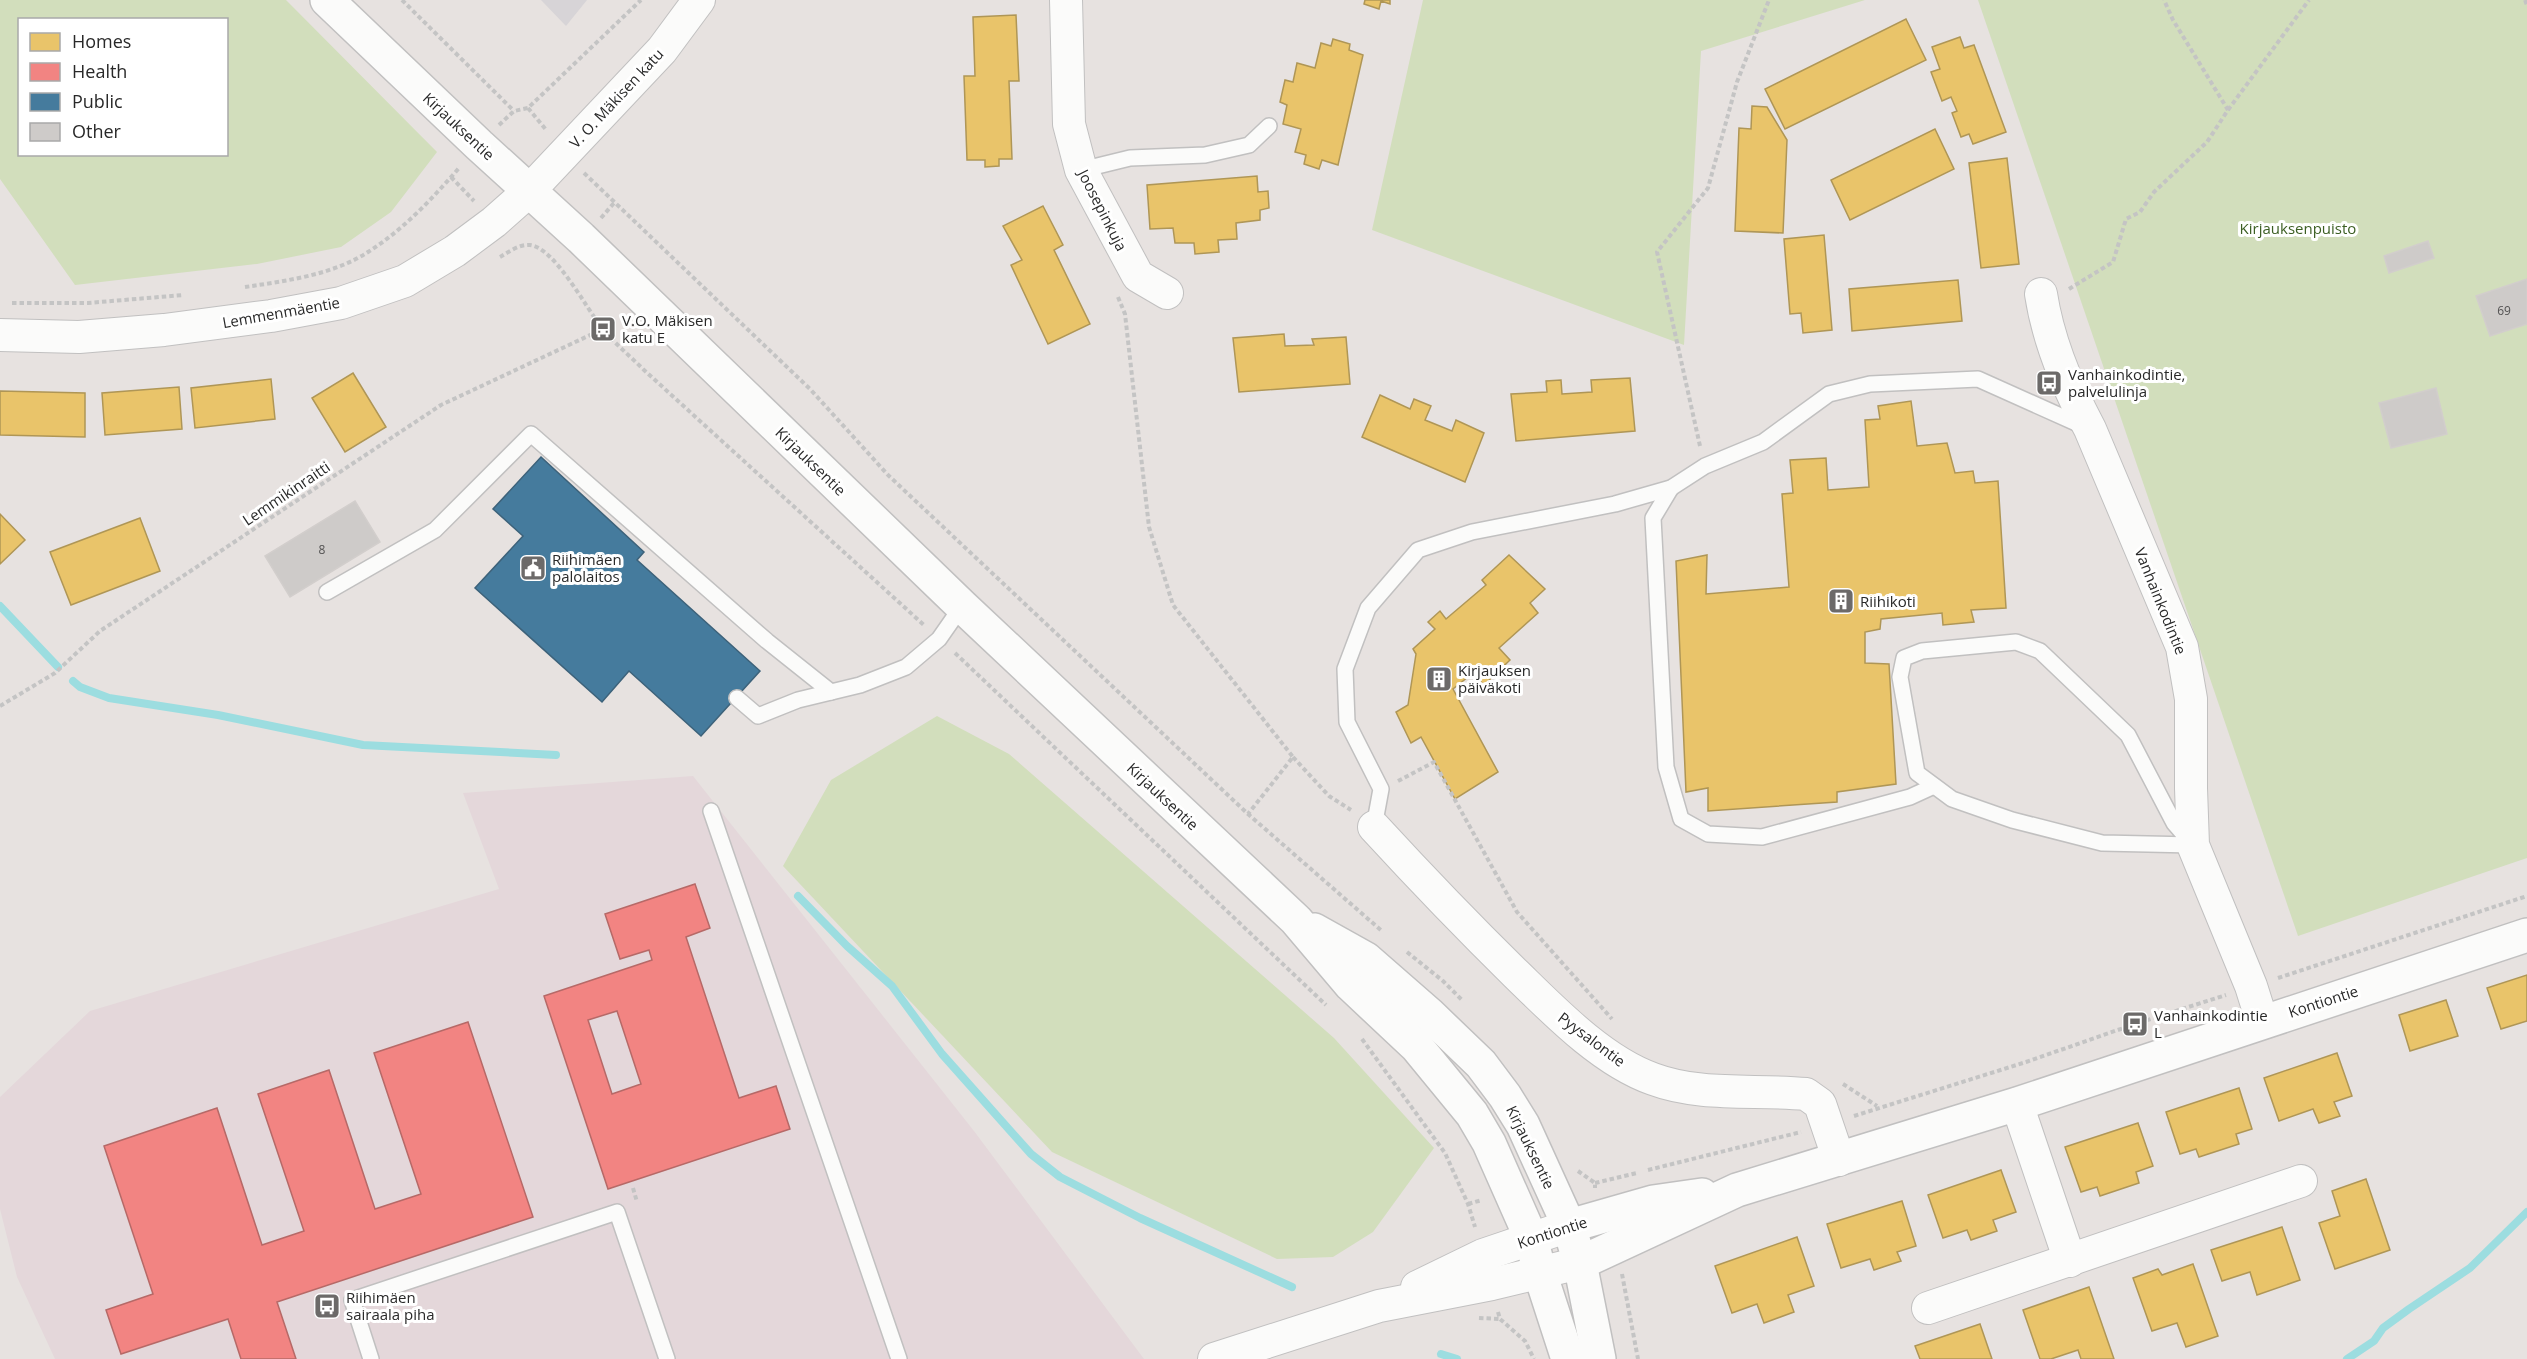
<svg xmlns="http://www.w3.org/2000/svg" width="2527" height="1359" viewBox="0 0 2527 1359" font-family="'Open Sans',sans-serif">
	<rect width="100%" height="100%" fill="#e7e2e0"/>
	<polygon fill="#d7d4d7" points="541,0 587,0 566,26"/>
	<polygon fill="#e4d7da" points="693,776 974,1131 1144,1359 55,1359 17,1277 0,1209 0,1097 90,1011 499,889 463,793"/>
	<g fill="#d2debc" fill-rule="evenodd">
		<path d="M0 0H286L437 152 391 212 341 247 257 264 75 285 0 179ZM20 20H226V154H20Z"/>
		<polygon points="1423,0 1865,0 1701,51 1684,345 1372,230"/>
		<polygon points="1978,0 2527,0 2527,858 2298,936"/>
		<polygon points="937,716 1009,754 1334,1038 1434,1148 1373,1232 1333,1257 1277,1259 1052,1152 783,866 831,780"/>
	</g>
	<g fill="#e9c46a" stroke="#af9656" stroke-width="1.5">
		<polygon points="1365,0 1390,0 1390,4 1381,1 1379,9 1364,4"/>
		<polygon points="1016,15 1019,81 1009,81 1012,159 999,159 999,166 985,167 985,160 967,160 964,76 975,76 973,17"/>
		<polygon points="1906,19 1926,60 1785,129 1765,89"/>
		<polygon points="1960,37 1964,48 1974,45 2006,132 1973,144 1969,134 1961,137 1952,113 1957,111 1951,97 1942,101 1931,72 1940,69 1932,47"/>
		<polygon points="1333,39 1350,44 1349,50 1363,55 1338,165 1322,160 1319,169 1304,164 1306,155 1295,152 1301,129 1283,124 1287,105 1280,102 1285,80 1293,82 1297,63 1315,68 1321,43 1331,46"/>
		<polygon points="1752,106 1767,107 1787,140 1783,233 1735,231 1739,128 1751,129"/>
		<polygon points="1935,129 1954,169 1850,220 1831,180"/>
		<polygon points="2007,158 2019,264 1981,268 1969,163"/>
		<polygon points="1257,176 1258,192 1268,191 1269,208 1260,210 1260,220 1236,223 1237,239 1218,240 1219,252 1195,254 1194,243 1175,243 1173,228 1150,229 1147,185"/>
		<polygon points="1043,206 1063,245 1054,250 1090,324 1048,344 1011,265 1022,260 1003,226"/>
		<polygon points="1824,235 1832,330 1803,333 1801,313 1790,314 1784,239"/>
		<polygon points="1958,280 1962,321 1852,331 1849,289"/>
		<polygon points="1284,334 1285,346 1314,345 1312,339 1346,337 1350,384 1239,392 1233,338"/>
		<polygon points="353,373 386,427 345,452 312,398"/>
		<polygon points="1630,378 1635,431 1516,441 1511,394 1547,392 1546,381 1561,380 1562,394 1592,392 1591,380"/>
		<polygon points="271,379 275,419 195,428 191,388"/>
		<polygon points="179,387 182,429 105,435 102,393"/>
		<polygon points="0,391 85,393 85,437 0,435"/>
		<polygon points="1380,395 1410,409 1414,399 1431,406 1425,420 1452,431 1456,420 1484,433 1465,482 1362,437"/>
		<polygon points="1911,401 1917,446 1947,443 1955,473 1973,471 1975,483 1998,481 2006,608 1971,610 1974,622 1943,625 1942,613 1881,619 1880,629 1865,632 1865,663 1889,664 1896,784 1837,792 1837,802 1708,811 1708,788 1686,792 1676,561 1707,555 1706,594 1789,587 1782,494 1793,493 1790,460 1826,458 1828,490 1869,487 1865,420 1880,419 1878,406"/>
		<polygon points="0,514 25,540 0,564"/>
		<polygon points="140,518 160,571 71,605 50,552"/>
		<polygon points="1509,555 1545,589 1530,603 1538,613 1499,648 1510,660 1484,685 1473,673 1453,689 1498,772 1455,799 1421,737 1411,743 1396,712 1408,705 1416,654 1413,649 1435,629 1428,622 1440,611 1446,619 1486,585 1482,580"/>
		<polygon points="2527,975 2527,1021 2501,1029 2487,988"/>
		<polygon points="2446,1000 2458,1036 2410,1051 2399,1015"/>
		<polygon points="2337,1053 2352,1096 2334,1102 2340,1116 2319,1123 2313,1109 2279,1121 2264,1078"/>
		<polygon points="2239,1088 2252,1129 2236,1134 2239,1144 2199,1157 2196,1149 2180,1154 2166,1112"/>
		<polygon points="2138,1123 2153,1166 2136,1172 2139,1183 2100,1196 2097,1187 2081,1192 2065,1147"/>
		<polygon points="2001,1170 2016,1212 1993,1220 1997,1231 1971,1240 1967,1230 1943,1238 1928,1195"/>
		<polygon points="2366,1179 2390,1250 2335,1269 2319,1223 2340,1216 2332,1191"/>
		<polygon points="1902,1201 1916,1246 1897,1252 1901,1261 1874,1270 1870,1259 1841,1268 1827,1224"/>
		<polygon points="2282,1227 2300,1280 2257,1295 2250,1272 2222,1281 2211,1250"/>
		<polygon points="1797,1237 1814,1286 1788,1295 1794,1312 1764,1323 1757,1304 1732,1313 1715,1266"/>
		<polygon points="2193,1264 2218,1336 2186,1347 2177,1323 2152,1331 2133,1278 2158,1269 2162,1275"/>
		<polygon points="2089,1287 2114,1359 2081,1359 2078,1350 2051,1359 2040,1359 2023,1310"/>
		<polygon points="1980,1324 1992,1359 1920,1359 1915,1346"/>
	</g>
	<g fill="#f28482" stroke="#b66967" stroke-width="1.5" fill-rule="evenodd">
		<path d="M695 884 710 928 686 937 739 1098 776 1086 790 1129 608 1189 544 996 652 960 649 950 620 959 605 914ZM617 1011 641 1084 612 1094 588 1020Z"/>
		<polygon points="468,1022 533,1217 277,1302 296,1359 241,1359 228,1319 121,1354 106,1310 153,1294 104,1146 217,1108 262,1245 304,1231 258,1094 329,1070 375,1209 421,1194 374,1053"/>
	</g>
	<polygon fill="#457b9d" stroke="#3d627a" stroke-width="1.5" points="541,457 644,552 637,560 760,671 701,736 629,671 602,702 475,588 523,536 493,509"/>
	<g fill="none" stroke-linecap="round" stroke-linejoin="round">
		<g stroke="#9cdde0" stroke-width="8">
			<polyline points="0,606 58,667"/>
			<polyline points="73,681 80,687 109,698 218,715 363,745 556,755"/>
			<polyline points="798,896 847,946 892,986 942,1054 1031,1154 1060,1177 1140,1218 1292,1287"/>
			<polyline points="1441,1354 1457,1359"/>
			<polyline points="2347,1359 2374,1341 2383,1328 2409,1309 2470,1268 2527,1212"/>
		</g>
	</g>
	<g fill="#cecbc9" stroke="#d2cecc" stroke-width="1.5">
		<polygon points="2428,241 2434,258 2389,273 2384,256"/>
		<polygon points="2527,279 2527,324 2490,336 2476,296"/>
		<polygon points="2436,388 2447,434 2391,448 2379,403"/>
		<polygon points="355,501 380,542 290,597 265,556"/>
	</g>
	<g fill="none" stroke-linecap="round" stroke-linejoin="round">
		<defs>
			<g id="lane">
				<polyline points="1081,170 1130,158 1205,155 1249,145 1269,126"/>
				<polyline points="1671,488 1653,518 1666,767 1681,819 1708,834 1762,837 1910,797 1934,786"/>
				<polyline points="327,592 435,530 531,434 767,641 831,692"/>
				<polygon points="2016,642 2040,651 2128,735 2174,823 2193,845 2102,843 2012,820 1952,799 1917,773 1900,677 1904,658 1922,651"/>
				<polyline points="737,698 758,716 798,700 860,685 906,667 939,639 962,606"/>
				<polyline points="711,811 899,1359"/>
				<polyline points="1374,827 1381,789 1347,722 1345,669 1368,608 1418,550 1472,532 1615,504 1671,488 1705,466 1763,442 1829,394 1870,384 1978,379 2085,427"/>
				<polyline points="371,1359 352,1300 617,1212 667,1359"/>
			</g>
			<g id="street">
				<polyline points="1066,0 1069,124 1081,170 1138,276 1167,293"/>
				<path d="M2041 294C2048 340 2068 388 2090 429L2182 647 2191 699V788L2193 845 2251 986 2262 1021"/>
				<polyline points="0,335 79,337 164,330 271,316 341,303 405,281 455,251 494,222 529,191 662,50 699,0"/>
				<path d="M1374 827C1420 877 1467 926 1516 974 1554 1011 1602 1061 1653 1079 1701 1097 1755 1089 1806 1094L1820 1104 1839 1160"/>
				<polyline points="2017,1104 2070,1261"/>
				<polyline points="1417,1287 1483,1255 1569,1226"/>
				<polyline points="1928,1308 2301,1181"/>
				<polyline points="1214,1359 1379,1306 1492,1284 1580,1263"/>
			</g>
			<g id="secondary">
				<polyline points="327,0 479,145 581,238 962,606 1296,920 1351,985 1417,1047 1472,1114 1489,1143 1531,1238 1540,1273 1568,1359"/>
				<polyline points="1314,930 1366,959 1429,1014 1481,1064 1505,1096 1523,1125 1569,1226 1580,1263 1599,1359"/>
				<polyline points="1569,1226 1653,1202 1702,1195"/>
				<polyline points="1580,1263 1737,1190 2017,1104 2527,935"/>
			</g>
		</defs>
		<use href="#lane" stroke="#c1c0c0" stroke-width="18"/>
		<use href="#street" stroke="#c1c0c0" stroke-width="34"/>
		<use href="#secondary" stroke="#c1c0c0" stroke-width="36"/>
		<g stroke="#c4c4c4" stroke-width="4" stroke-dasharray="4.5 3" stroke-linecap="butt">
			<polyline points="402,0 514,111"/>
			<polyline points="2525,0 2527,5"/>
			<polyline points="528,108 547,131"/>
			<polyline points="2228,110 2309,0"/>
			<polyline points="499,125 514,111 528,108 641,0"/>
			<polyline points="584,173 810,389 888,475 1248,814 1383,932"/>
			<polyline points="451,177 474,201"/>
			<polyline points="601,218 614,203"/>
			<path d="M500 257C509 252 519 244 530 245 555 248 586 308 602 328 614 343 630 356 644 370L925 626"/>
			<path d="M245 287C285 281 333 275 368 252 403 230 432 199 459 168"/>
			<polyline points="2069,289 2113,262 2126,219 2140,212 2154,192 2207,142 2228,110 2173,20 2164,0"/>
			<polyline points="1118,297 1125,314 1149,527 1173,605 1293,757 1248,814"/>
			<polyline points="12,303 88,303 184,295"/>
			<polyline points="1700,446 1657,252 1708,188 1737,82 1769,0"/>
			<polyline points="955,653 1326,1005"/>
			<polyline points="0,706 55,673 100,631 441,405 603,329"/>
			<polyline points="1293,757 1329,796 1351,810"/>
			<polyline points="1398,781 1434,762 1517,912 1612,1019"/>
			<polyline points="1407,952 1443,981 1462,1000"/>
			<polyline points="2278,978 2527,896"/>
			<polyline points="1362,1039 1445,1153 1468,1204 1475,1227"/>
			<polyline points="1843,1084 1877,1106"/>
			<polyline points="1854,1116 2026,1062 2135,1024 2226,995"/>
			<polyline points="1648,1170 1801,1132"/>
			<polyline points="1578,1171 1595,1183 1595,1188"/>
			<polyline points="1595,1183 1637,1173"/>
			<polyline points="633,1188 637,1202"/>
			<polyline points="1468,1204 1482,1200"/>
			<polyline points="1622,1274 1638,1359"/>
			<polyline points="1498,1312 1500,1319 1525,1341 1534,1359"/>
			<polyline points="1479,1318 1500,1319"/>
		</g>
		<use href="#lane" stroke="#fbfbfa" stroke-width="15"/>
		<use href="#street" stroke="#fbfbfa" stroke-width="32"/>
		<use href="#secondary" stroke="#fbfbfa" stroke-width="33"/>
	</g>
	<defs>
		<symbol id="bus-square" viewBox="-11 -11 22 22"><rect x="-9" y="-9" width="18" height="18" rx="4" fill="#6c6a69" stroke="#fff"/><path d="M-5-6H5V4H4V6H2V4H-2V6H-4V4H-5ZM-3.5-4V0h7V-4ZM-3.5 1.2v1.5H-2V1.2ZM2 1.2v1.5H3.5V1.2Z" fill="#fff"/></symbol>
		<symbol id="civic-square" viewBox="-11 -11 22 22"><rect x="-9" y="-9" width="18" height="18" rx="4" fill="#6c6a69" stroke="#fff"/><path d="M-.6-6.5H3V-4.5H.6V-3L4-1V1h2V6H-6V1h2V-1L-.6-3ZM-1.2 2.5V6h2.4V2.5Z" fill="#fff"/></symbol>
		<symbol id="building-square" viewBox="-11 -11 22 22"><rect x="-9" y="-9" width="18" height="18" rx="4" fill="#6c6a69" stroke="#fff"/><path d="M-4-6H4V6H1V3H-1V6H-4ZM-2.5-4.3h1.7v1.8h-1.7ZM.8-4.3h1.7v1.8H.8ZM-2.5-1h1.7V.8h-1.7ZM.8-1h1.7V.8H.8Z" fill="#fff"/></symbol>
	</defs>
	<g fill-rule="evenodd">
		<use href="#bus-square" x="588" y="314" width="30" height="30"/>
		<use href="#bus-square" x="2034" y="368" width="30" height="30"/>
		<use href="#civic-square" x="518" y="553" width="30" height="30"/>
		<use href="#building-square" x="1826" y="586" width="30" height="30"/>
		<use href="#building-square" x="1424" y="664" width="30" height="30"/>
		<use href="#bus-square" x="2120" y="1009" width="30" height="30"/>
		<use href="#bus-square" x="312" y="1291" width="30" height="30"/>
	</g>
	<g text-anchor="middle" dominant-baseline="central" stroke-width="6" stroke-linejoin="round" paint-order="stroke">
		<g font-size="12" fill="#535252">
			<text x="2504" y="310">69</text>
			<text x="322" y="549">8</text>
		</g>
		<g font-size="15" fill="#292929" stroke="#fff">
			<text transform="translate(616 98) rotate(-47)">V. O. Mäkisen katu</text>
			<text transform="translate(459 126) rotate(43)">Kirjauksentie</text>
			<text transform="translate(1103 210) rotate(63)">Joosepinkuja</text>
			<text transform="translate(281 312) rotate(-10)">Lemmenmäentie</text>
			<text transform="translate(811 461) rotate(44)">Kirjauksentie</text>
			<text transform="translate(286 493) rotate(-34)">Lemmikinraitti</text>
			<text transform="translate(2161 601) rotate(68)">Vanhainkodintie</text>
			<text transform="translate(1163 796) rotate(43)">Kirjauksentie</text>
			<text transform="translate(2323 1001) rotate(-18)">Kontiontie</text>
			<text transform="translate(1592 1039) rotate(37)">Pyysalontie</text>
			<text transform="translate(1531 1147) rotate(64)">Kirjauksentie</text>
			<text transform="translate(1552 1232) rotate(-18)">Kontiontie</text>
		</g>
		<g font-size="15" fill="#3b5e22" stroke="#fff">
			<text x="2298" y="228">Kirjauksenpuisto</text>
		</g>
		<g font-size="15" fill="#292929" stroke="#fff" text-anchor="start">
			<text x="622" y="320">V.O. Mäkisen<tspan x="622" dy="17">katu E</tspan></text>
			<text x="2068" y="374">Vanhainkodintie,<tspan x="2068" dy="17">palvelulinja</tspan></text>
			<text x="552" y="559">Riihimäen<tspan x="552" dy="17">palolaitos</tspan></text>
			<text x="1860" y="601">Riihikoti</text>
			<text x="1458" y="670">Kirjauksen<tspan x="1458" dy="17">päiväkoti</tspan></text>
			<text x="2154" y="1015">Vanhainkodintie<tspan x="2154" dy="17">L</tspan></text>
			<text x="346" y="1297">Riihimäen<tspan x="346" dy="17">sairaala piha</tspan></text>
		</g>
	</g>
	<rect x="18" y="18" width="210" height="138" fill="#ffffff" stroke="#a9a9a9" stroke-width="1.5"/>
	<rect x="30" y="33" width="30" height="18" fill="#e9c46a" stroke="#a9a9a9" stroke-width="1.5"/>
	<text x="72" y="48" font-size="18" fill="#292929">Homes</text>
	<rect x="30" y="63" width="30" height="18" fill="#f28482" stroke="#a9a9a9" stroke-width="1.5"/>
	<text x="72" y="78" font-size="18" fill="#292929">Health</text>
	<rect x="30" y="93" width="30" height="18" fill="#457b9d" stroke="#a9a9a9" stroke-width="1.5"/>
	<text x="72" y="108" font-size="18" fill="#292929">Public</text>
	<rect x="30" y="123" width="30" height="18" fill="#cecbc9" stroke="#a9a9a9" stroke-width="1.5"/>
	<text x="72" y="138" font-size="18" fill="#292929">Other</text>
</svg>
